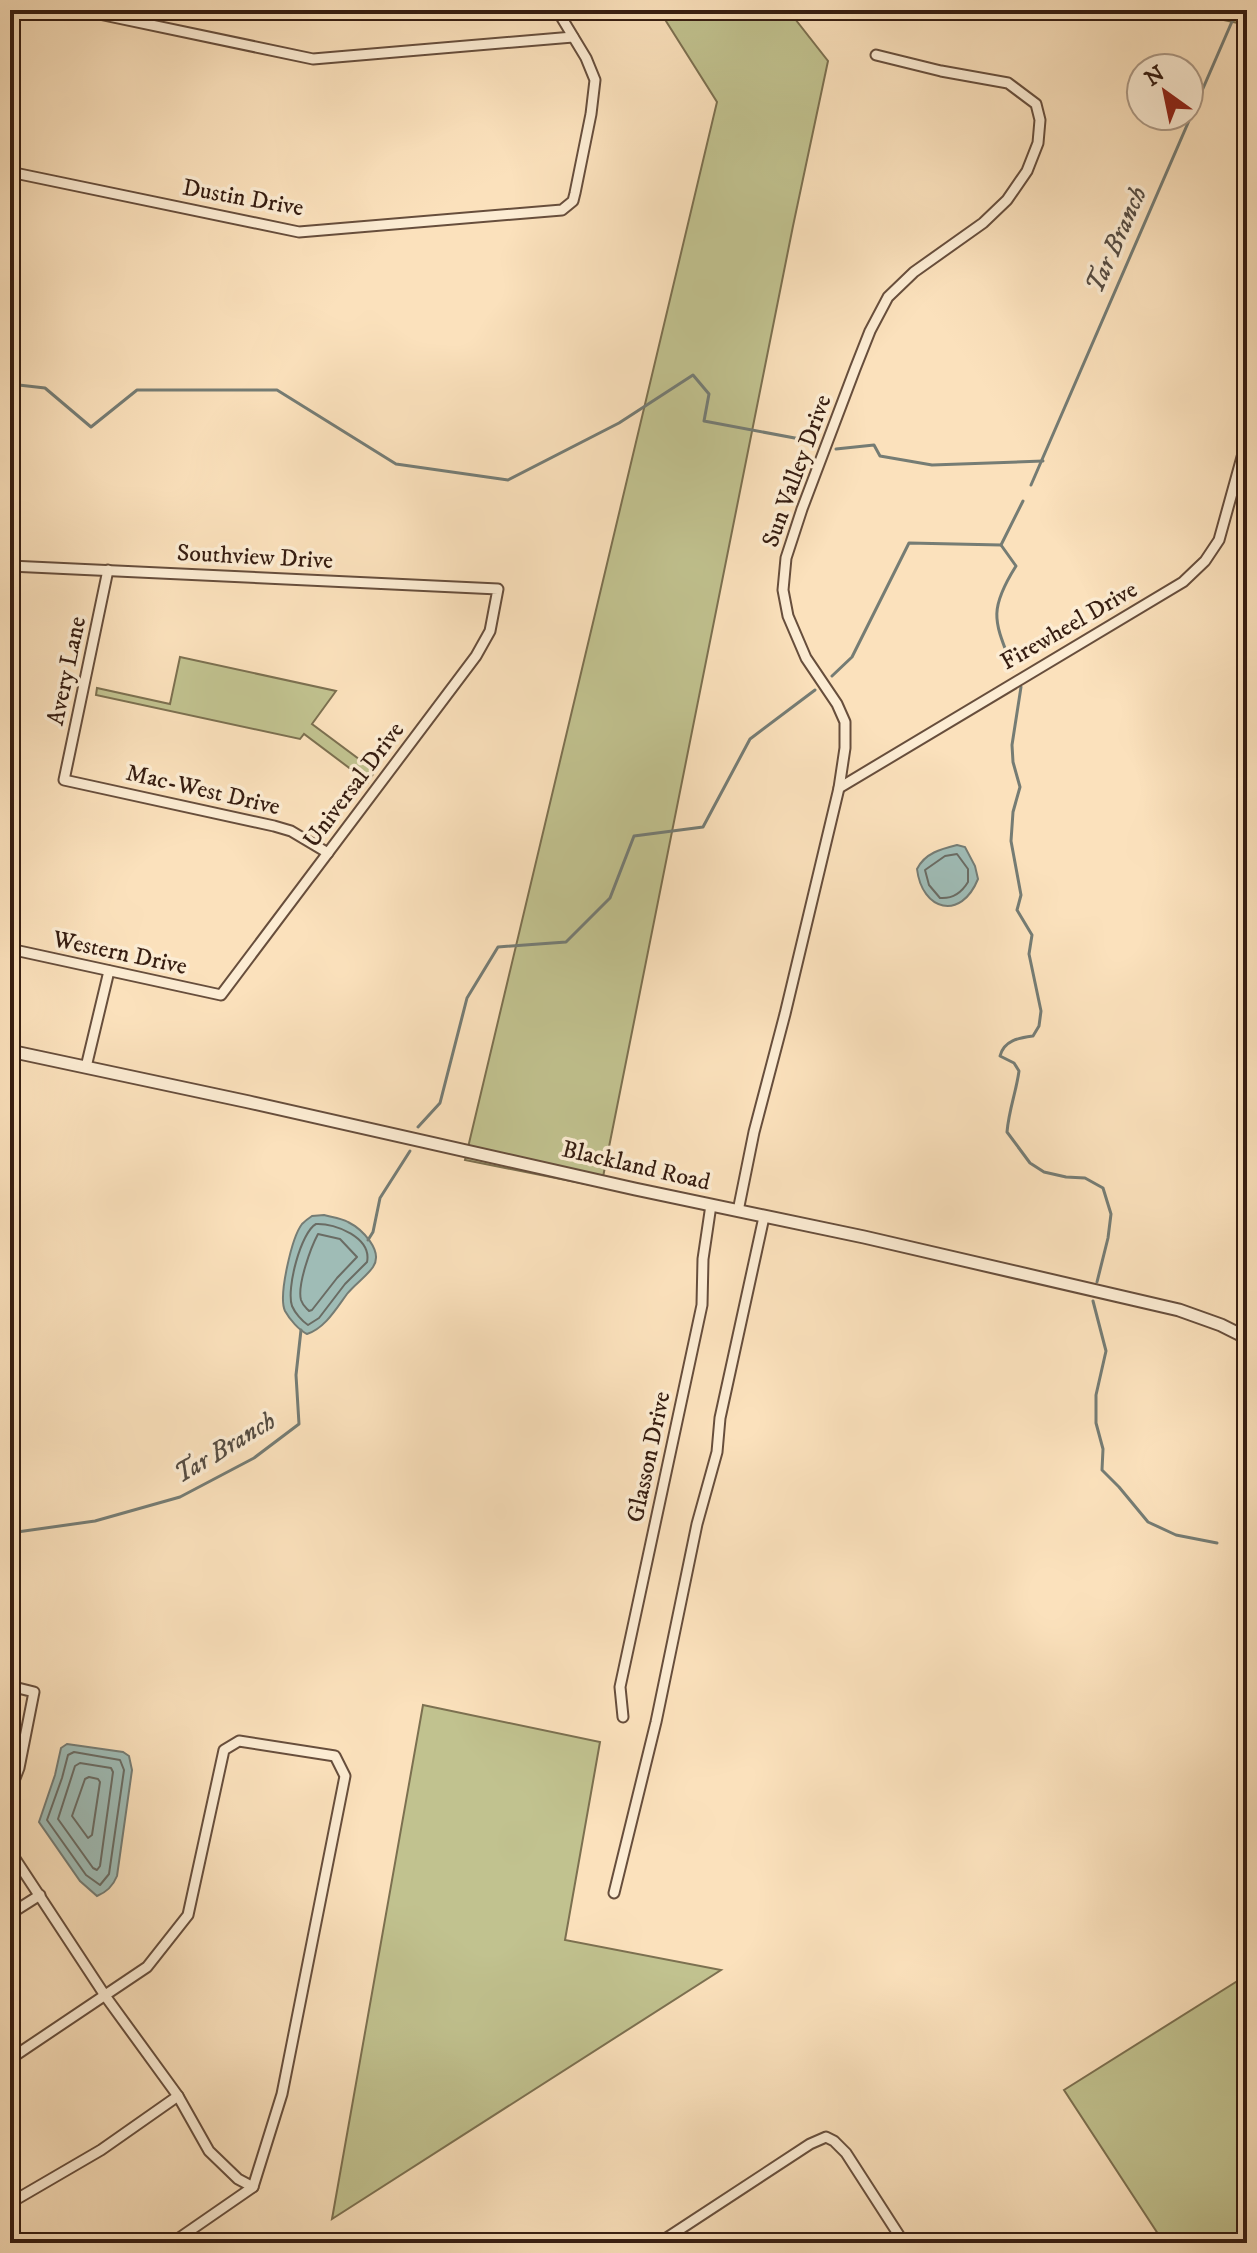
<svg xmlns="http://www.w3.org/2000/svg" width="1257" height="2253" viewBox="0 0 1257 2253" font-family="'IM FELL DW Pica',serif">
	<rect width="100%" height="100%" fill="#fbe1bc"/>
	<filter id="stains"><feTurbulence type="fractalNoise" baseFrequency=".0025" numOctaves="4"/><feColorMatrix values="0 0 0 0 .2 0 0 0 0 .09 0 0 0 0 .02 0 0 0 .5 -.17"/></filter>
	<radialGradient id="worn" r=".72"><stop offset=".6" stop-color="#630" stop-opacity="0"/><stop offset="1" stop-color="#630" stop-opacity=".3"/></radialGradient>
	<g fill="#c1c28f" stroke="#7c7050" stroke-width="2">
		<polygon points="659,10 788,10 828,61 793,226 601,1187 465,1160 717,102"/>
		<polygon points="1177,10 1247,10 1247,25"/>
		<polygon points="180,657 336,691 312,724 375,771 368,782 304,734 300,739 96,695 97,688 170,704"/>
		<polygon points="423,1705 600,1742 565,1940 721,1970 332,2219"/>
		<polygon points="1247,1975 1247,2243 1164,2243 1064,2090"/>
	</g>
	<g fill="#9fbcb6" stroke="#757c74" stroke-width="2">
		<path d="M957 845 965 847 975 866 978 879C961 921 922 911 917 869 925 853 941 849 957 845Z"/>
		<path d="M324 1215C331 1217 341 1218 348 1222 362 1229 384 1251 373 1267 366 1277 355 1284 347 1294 336 1309 325 1328 307 1334 299 1330 290 1320 285 1311 278 1296 292 1237 302 1224 305 1221 309 1218 312 1216Z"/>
		<path d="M67 1744 123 1752 129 1756 132 1770 117 1876C113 1886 107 1892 97 1896L80 1881 39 1822 55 1775 61 1748Z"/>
	</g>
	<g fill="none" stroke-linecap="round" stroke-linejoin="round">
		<g stroke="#6a6c64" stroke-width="2">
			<path d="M957 854 968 869V882C962 892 953 899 940 898L929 885 925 870 945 856Z"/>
			<path d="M316 1224C336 1223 372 1238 367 1262L345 1284 319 1318 308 1325C302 1321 295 1313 292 1306 286 1289 301 1232 316 1224Z"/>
			<path d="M318 1234 340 1239 357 1257 337 1278 312 1310 309 1311C305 1307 303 1306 301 1300 297 1285 311 1247 318 1234Z"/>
			<polygon points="74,1752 120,1760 124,1770 109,1874 100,1885 86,1875 47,1820 62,1778 68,1755"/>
			<polygon points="80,1763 111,1768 113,1772 100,1866 97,1870 93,1868 58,1819 75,1766"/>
			<polygon points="89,1777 98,1779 100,1782 92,1835 88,1838 72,1816 85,1779"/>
		</g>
		<g stroke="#757c74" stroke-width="3">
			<polyline points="10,384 45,388 91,427 137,390 277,390 396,464 508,480 619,423 693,375 709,394 704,421 816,442"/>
			<polyline points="836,449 874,445 880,456 932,465 1043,461"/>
			<polyline points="1031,485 1237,10"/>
			<path d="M1001 545 1016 566C987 612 995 622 1013 669"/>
			<polyline points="832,676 852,657 909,543 1001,545 1023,501"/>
			<path d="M1021 687 1012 745 1013 762 1020 787 1013 812 1011 841 1021 895 1017 910 1032 935 1029 954 1041 1011 1039 1026 1033 1036C1019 1038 1004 1040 1000 1056L1014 1063 1019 1071C1016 1093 1009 1109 1007 1132L1030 1163 1044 1172 1066 1177 1085 1178 1103 1188 1111 1214 1108 1238 1097 1282"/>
			<polyline points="418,1127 440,1103 467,998 498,947 566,942 610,898 634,836 703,827 750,739 815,690"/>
			<polyline points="368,1240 373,1232 380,1198 410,1151"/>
			<polyline points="1093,1301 1106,1351 1096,1395 1096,1423 1103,1449 1102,1470 1119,1487 1148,1522 1176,1535 1217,1543"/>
			<polyline points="10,1533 95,1521 180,1497 254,1458 299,1424 296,1375 301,1330"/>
		</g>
		<defs>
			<g id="minor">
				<polyline points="80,10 313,59 573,37"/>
				<polyline points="10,13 11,10"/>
				<polyline points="10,172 299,232 562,210 573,201 575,193 591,114 595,80 586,58 557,10"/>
				<polyline points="10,566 498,589 490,631 476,656 221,995 10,949"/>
				<polyline points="108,570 64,780 274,826 291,831 328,853"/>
				<polyline points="839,788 1183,582 1205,561 1219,540 1247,439"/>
				<polyline points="86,1067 109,971"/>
				<polyline points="738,1211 754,1132 785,1014 839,788 845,748 845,722 837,704 806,658 788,616 783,590 786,558 802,509 855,369 870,331 888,297 914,272 983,223 1007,200 1027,171 1038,143 1040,120 1036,104 1008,83 941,71 876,55"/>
				<polyline points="10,1686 34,1692 19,1768 10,1791"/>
				<polyline points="623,1717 620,1687 702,1305 703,1259 711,1205"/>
				<polyline points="10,1851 106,1997 178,2096 209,2151 238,2179 253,2187"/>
				<polyline points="614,1893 656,1722 697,1524 717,1452 720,1418 764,1217"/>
				<polyline points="10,1914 40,1895"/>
				<polyline points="10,2059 147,1967 188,1915 224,1750 239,1741 335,1756 345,1776 282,2094 253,2187 172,2243"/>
				<polyline points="10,2203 101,2150 178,2096"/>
				<polyline points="659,2243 810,2144 826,2137 834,2141 846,2153 904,2243"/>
			</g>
			<polyline id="tertiary" points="10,1051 249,1102 635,1189 864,1237 1179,1310 1221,1325 1247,1338"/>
		</defs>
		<use href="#minor" stroke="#674e3c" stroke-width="13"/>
		<use href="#tertiary" stroke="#674e3c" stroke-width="15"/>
		<use href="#minor" stroke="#fcecd3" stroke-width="9"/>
		<use href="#tertiary" stroke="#fcecd3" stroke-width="11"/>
	</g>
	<g text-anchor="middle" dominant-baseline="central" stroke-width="7" stroke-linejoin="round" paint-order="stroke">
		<g font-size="24" fill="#361d11" stroke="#fcecd3">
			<text transform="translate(243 198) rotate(10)">Dustin Drive</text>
			<text transform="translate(797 471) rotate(-70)">Sun Valley Drive</text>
			<text transform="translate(255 557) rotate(3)">Southview Drive</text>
			<text transform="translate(1069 626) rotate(-30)">Firewheel Drive</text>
			<text transform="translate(67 671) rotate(-78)">Avery Lane</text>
			<text transform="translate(354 785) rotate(-53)">Universal Drive</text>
			<text transform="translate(203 790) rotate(13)">Mac-West Drive</text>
			<text transform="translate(120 953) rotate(12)">Western Drive</text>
			<text transform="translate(636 1166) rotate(13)">Blackland Road</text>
			<text transform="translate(649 1457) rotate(-78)">Glasson Drive</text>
		</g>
		<g font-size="26" font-style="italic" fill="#564d43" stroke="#fcecd3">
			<text transform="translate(1117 240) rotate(-66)">Tar Branch</text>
			<text transform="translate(225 1448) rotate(-31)">Tar Branch</text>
		</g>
	</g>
	<rect width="1257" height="2253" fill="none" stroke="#fbe1bc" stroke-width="40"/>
	<rect x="12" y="12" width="1233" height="2229" fill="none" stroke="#361d11" stroke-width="4"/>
	<rect x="20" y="20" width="1217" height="2213" fill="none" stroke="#361d11" stroke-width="2"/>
	<g transform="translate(1165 92) rotate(327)"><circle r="38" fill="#fcecd3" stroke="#ad9985" stroke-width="2"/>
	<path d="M0-6L14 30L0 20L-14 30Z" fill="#8f2418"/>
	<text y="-12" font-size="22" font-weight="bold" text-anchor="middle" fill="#361d11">N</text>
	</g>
	<rect width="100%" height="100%" filter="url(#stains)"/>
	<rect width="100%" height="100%" fill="url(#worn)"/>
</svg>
